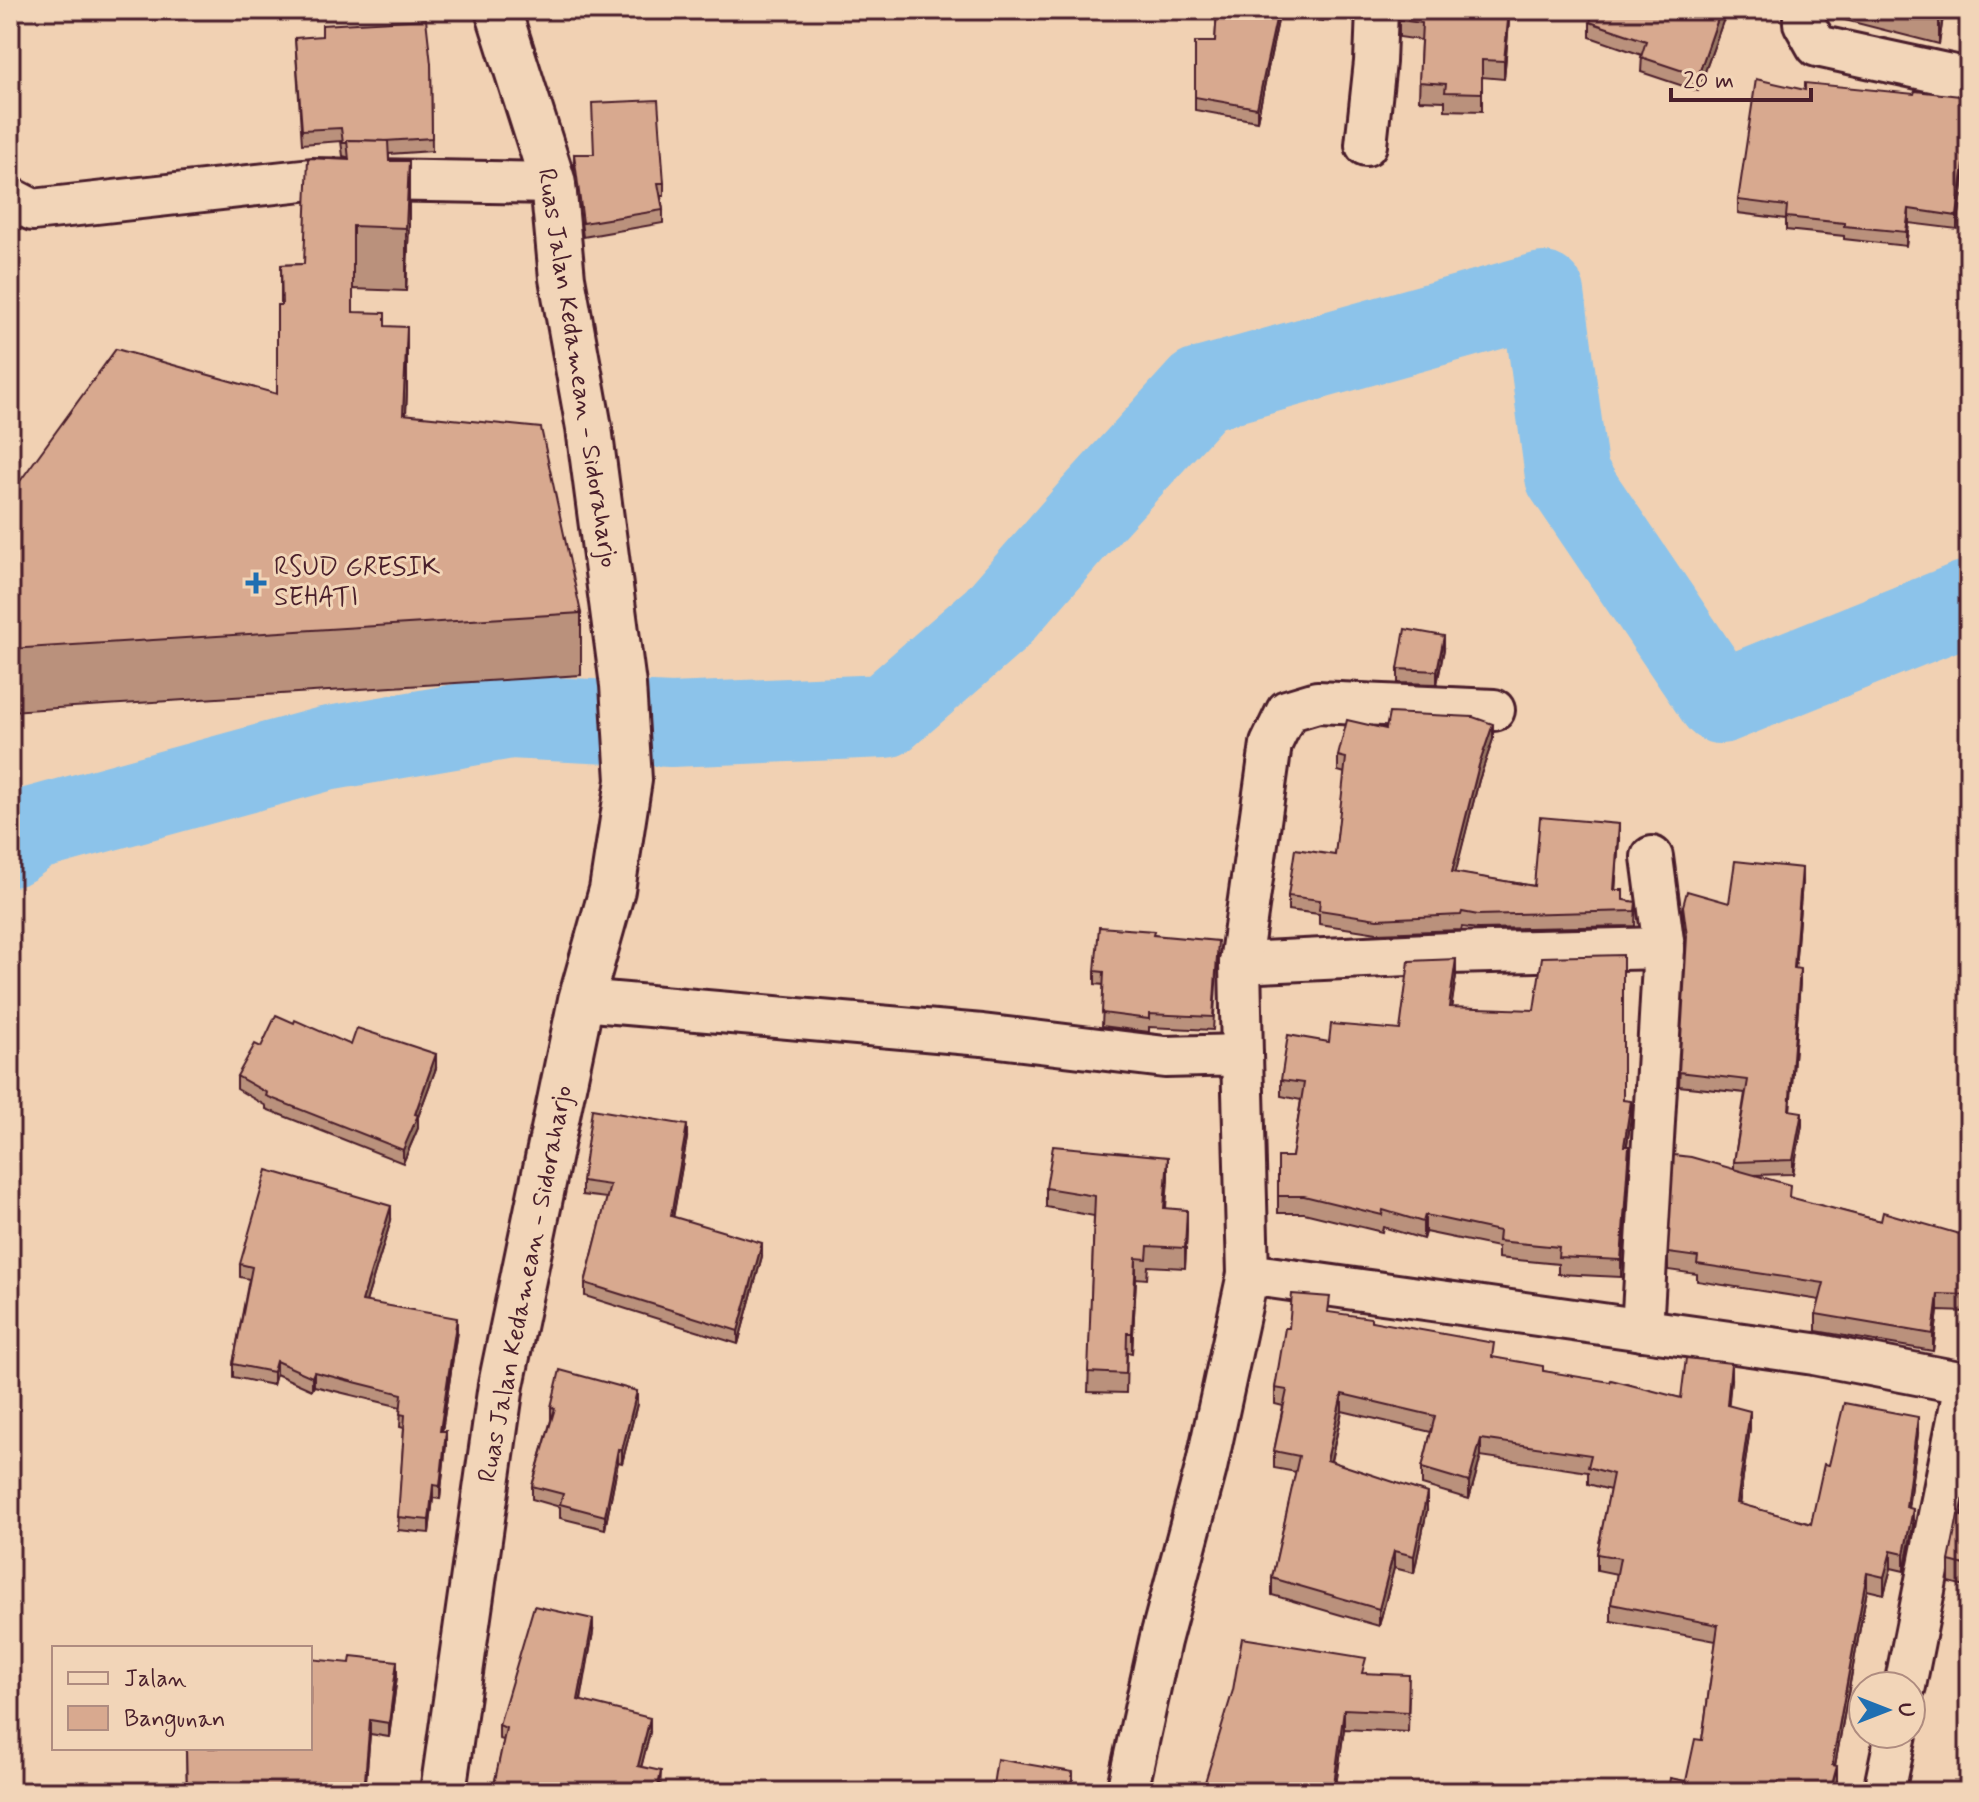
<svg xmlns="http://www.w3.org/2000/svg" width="1979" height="1802" viewBox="0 0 1979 1802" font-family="Mynerve,sans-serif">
	<rect width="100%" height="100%" fill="#f1d1b3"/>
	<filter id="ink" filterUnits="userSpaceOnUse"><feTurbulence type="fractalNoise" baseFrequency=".0125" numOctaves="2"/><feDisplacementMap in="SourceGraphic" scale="16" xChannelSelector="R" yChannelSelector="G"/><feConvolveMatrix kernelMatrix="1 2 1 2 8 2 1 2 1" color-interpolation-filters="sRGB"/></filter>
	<g filter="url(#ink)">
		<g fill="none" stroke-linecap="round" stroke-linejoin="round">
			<polyline stroke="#8cc3ea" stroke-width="84" points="10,845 33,829 325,749 510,717 671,725 885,716 995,620 1091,510 1200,390 1543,294 1567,476 1720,702 1969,602"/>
			<defs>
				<g id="street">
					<polyline points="1804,10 1804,23 1817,46 1969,79"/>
					<polyline points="1366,145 1375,62 1377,10"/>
					<polyline points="10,198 33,210 312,179 553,183"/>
					<polyline points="1240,963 1449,953 1664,948"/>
					<polyline points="581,1000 982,1035 1165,1057 1242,1055 1248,1274 1814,1354 1969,1384"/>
					<polyline points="1242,1055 1240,963 1271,744 1287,711 1317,702 1494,710"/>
					<polyline points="1642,1330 1664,948 1652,857"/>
					<polyline points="1905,1686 1965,1384"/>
					<polyline points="1127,1792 1160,1641 1206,1468 1248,1274"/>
					<polyline points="1884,1792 1896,1734"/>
				</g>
				<polyline id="secondary" points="443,1792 501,1385 581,1000 612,890 629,780 623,685 589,428 562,278 553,183 498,10"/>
			</defs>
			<use href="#street" stroke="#4a1f2b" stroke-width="46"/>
			<use href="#secondary" stroke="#4a1f2b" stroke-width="50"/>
			<use href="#street" stroke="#f2d5b8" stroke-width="40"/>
			<use href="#secondary" stroke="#f2d5b8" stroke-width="44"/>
		</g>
		<g fill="#ba917b" stroke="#4a1f2b" stroke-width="2">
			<polygon points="1217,10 1324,10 1323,21 1279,16 1257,121 1195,110 1195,42 1215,42"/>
			<polygon points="1510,10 1504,79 1482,77 1482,111 1445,110 1445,101 1419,100 1421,40 1399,37 1399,20"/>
			<polygon points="1727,10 1698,91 1641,72 1642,55 1590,37 1590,22"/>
			<polygon points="1841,10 1944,10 1939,44 1841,19"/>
			<polygon points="295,38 431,64 432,151 389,154 389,161 409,224 406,291 353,289 353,312 385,326 407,390 406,415 581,613 581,675 10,711 10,495 277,394 281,305 281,265 304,264 347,159 347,157 343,156 341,141 302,144"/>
			<polygon points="1805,90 1969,97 1969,141 1957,229 1909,223 1906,246 1844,239 1844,236 1786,230 1786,219 1738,213 1738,200"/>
			<polygon points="574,154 664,183 664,196 661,196 663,210 663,223 583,237 574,167"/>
			<polygon points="1444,649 1437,684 1398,683 1398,669"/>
			<polygon points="1386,729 1493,739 1479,780 1455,873 1534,886 1619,839 1615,890 1623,900 1636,902 1635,926 1478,929 1462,927 1461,930 1377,933 1319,924 1319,914 1288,910 1288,896 1335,855 1345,773 1338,771 1338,756"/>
			<polygon points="1802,882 1795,968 1800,982 1790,1110 1802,1125 1793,1174 1754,1175 1790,1198 1881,1221 1966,1236 1969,1182 1969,1312 1938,1311 1933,1351 1816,1331 1816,1314 1820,1300 1697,1281 1697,1274 1668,1270 1668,1253 1734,1169 1734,1162 1745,1093 1679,1086 1686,945 1683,919 1683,906 1729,903"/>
			<polygon points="1154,935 1218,954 1213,1030 1149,1027 1149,1032 1102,1026 1104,985 1095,984 1095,971"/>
			<polygon points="1456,976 1451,1007 1623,1100 1631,1117 1627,1146 1629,1163 1621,1277 1558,1274 1558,1264 1498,1258 1498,1247 1425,1232 1423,1239 1383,1227 1382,1232 1304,1213 1278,1213 1278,1157 1292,1157 1301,1100 1281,1096 1281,1080 1329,1042 1400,1030"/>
			<polygon points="294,1023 351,1045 436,1068 418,1117 418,1128 403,1163 266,1109 266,1106 237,1089 237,1076 261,1047"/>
			<polygon points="687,1138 673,1217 762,1256 738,1344 585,1296 585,1283 607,1198 582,1195 582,1181"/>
			<polygon points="1168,1177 1166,1208 1187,1229 1185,1268 1148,1266 1147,1279 1136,1278 1132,1353 1127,1352 1126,1393 1088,1392 1094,1216 1046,1207 1046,1188"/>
			<polygon points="391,1220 366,1302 457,1331 442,1431 446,1444 440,1499 433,1498 429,1533 398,1530 404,1428 400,1427 401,1407 314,1386 312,1390 276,1374 273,1385 233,1377 233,1364 249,1279 240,1277 240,1264"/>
			<polygon points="1330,1313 1371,1321 1494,1358 1543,1371 1681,1398 1731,1380 1728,1405 1750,1428 1739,1504 1811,1524 1829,1465 1918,1434 1908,1507 1913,1526 1904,1571 1891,1568 1884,1594 1867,1590 1835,1765 1837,1783 1835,1792 1668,1792 1686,1781 1702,1740 1716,1641 1611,1621 1611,1604 1617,1574 1597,1570 1597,1554 1610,1490 1588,1484 1588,1472 1481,1456 1469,1499 1422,1485 1422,1468 1431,1432 1342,1411 1331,1461 1427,1510 1414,1573 1394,1568 1379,1626 1272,1595 1272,1578 1296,1472 1274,1468 1274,1451 1283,1406 1275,1404 1275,1388 1289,1328"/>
			<polygon points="637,1404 622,1463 618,1462 605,1529 560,1518 560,1507 532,1499 532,1486 551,1420 551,1407"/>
			<polygon points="1969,1518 1969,1587 1949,1582 1949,1561"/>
			<polygon points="593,1632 581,1701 650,1732 641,1767 661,1785 660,1792 494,1792 494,1785 504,1740 499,1739 499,1725"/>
			<polygon points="1366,1673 1409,1696 1408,1732 1344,1729 1335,1792 1202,1792"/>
			<polygon points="397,1676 389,1737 370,1734 365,1792 187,1792 186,1748"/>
		</g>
		<g fill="#977664" stroke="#4a1f2b" stroke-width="2">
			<polygon points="1278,10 1279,10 1279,16 1257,121 1257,108"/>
			<polygon points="1509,10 1510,10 1504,79 1504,61"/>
			<polygon points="1721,10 1727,10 1698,91 1698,76"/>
			<polygon points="1940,10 1944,10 1939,44 1939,20"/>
			<polygon points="1969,128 1969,141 1957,229 1957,216"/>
			<polygon points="409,161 409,224 406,291 406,228"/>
			<polygon points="1909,209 1909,223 1906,246 1906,232"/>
			<polygon points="407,327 407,390 403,477 403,414"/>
			<polygon points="1444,636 1444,649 1437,684 1437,671"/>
			<polygon points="1493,724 1493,739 1479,780 1452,887 1452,872 1479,765"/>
			<polygon points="1619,824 1619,839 1614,905 1614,890"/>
			<polygon points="1802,868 1802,882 1794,982 1794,968"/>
			<polygon points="1456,959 1456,976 1449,1024 1449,1007"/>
			<polygon points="1800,969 1800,982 1789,1123 1789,1110"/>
			<polygon points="436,1054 436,1068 418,1117 418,1128 403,1163 403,1150"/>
			<polygon points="1631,1101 1631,1117 1624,1163 1624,1146"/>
			<polygon points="1802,1112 1802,1125 1793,1174 1793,1160"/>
			<polygon points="687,1125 687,1138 671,1230 671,1216"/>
			<polygon points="1629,1146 1629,1163 1621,1277 1621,1260"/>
			<polygon points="1168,1157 1168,1177 1164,1227 1164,1208"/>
			<polygon points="391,1206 391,1220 362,1315 362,1301"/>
			<polygon points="1187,1210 1187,1229 1185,1268 1185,1248"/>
			<polygon points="1425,1215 1425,1232 1423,1239 1423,1222"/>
			<polygon points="762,1243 762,1256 738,1344 738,1331"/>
			<polygon points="1136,1258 1136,1278 1132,1353 1132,1333"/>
			<polygon points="1938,1294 1938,1311 1933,1351 1933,1334"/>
			<polygon points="457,1318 457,1331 440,1444 440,1431"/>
			<polygon points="276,1361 276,1374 273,1385 273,1372"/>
			<polygon points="1731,1363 1731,1380 1727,1422 1727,1405"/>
			<polygon points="314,1372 314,1386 312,1390 312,1377"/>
			<polygon points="637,1391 637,1404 622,1463 622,1450"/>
			<polygon points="1342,1394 1342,1411 1327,1477 1327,1460"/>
			<polygon points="1750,1411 1750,1428 1737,1520 1737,1503"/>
			<polygon points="1918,1417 1918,1434 1906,1524 1906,1507"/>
			<polygon points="446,1431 446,1444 440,1499 440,1486"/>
			<polygon points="1481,1439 1481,1456 1469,1499 1469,1482"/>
			<polygon points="618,1449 618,1462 605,1529 605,1516"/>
			<polygon points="433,1485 433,1498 429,1533 429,1520"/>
			<polygon points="1427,1493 1427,1510 1414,1573 1414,1556"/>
			<polygon points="1913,1509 1913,1526 1904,1571 1904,1554"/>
			<polygon points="1394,1551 1394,1568 1379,1626 1379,1609"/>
			<polygon points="1891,1551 1891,1568 1884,1594 1884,1577"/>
			<polygon points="1867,1573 1867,1590 1832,1782 1832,1765"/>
			<polygon points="593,1619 593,1632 578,1714 578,1700"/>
			<polygon points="397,1661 397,1676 389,1737 389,1723"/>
			<polygon points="1344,1709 1344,1729 1335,1792 1333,1792"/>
			<polygon points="650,1718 650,1732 638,1780 638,1766"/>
			<polygon points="370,1720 370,1734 365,1792 364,1792"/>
			<polygon points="1837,1766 1837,1783 1835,1792 1830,1792"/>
			<polygon points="661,1771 660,1792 657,1792"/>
			<polygon points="1073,1772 1073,1792 1070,1792"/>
		</g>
		<g fill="#d8a98f" stroke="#4a1f2b" stroke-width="2">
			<polygon points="1217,10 1278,10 1257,108 1195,97 1195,42 1215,42"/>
			<polygon points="1400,10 1509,10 1504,61 1482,60 1482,93 1445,92 1446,84 1419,82 1422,23 1399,20"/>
			<polygon points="1594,10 1721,10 1698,76 1641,57 1646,41 1590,22"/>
			<polygon points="1902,10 1940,10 1939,20"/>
			<polygon points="426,19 431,64 432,138 385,141 347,140 347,143 343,143 341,128 302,130 295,38 322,36 322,25"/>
			<polygon points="1756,79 1805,90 1805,83 1914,94 1915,91 1969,97 1969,128 1957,216 1909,209 1906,232 1844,226 1844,223 1786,217 1787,206 1738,200"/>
			<polygon points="658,100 664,183 658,183 663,210 583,223 574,154 594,154 592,103"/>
			<polygon points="347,140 388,141 389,161 409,161 406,228 353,226 353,312 385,313 385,326 407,327 403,414 541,428 581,613 10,649 10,495 116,349 277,394 277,305 282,305 281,265 304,264 308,158 349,160"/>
			<polygon points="1405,629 1444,636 1437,671 1398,669"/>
			<polygon points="1389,713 1473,717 1493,724 1479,765 1452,872 1534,886 1540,817 1619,824 1614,890 1623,890 1623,900 1636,902 1635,911 1478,915 1462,912 1461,915 1377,919 1319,910 1320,900 1288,896 1295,849 1335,855 1346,758 1338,756 1347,720 1386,729"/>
			<polygon points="1735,861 1802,868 1794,968 1800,969 1789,1110 1802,1112 1793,1160 1734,1162 1748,1080 1679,1072 1687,936 1683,906 1687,891 1729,903"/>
			<polygon points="1099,927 1154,931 1153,935 1218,941 1213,1017 1149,1014 1149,1019 1102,1013 1104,972 1095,971"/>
			<polygon points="1623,955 1623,1100 1631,1101 1624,1146 1629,1146 1621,1260 1558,1257 1559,1247 1498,1241 1499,1231 1425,1215 1423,1222 1383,1210 1382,1215 1304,1196 1278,1196 1278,1157 1292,1157 1304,1083 1281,1080 1288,1035 1329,1042 1331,1024 1400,1030 1409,961 1456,959 1449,1007 1534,1010 1542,957"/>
			<polygon points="276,1015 294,1023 295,1020 351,1045 357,1028 436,1054 415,1114 418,1115 403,1150 266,1096 267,1093 237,1076 255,1044 261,1047"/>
			<polygon points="592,1109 687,1125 671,1216 762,1243 738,1331 585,1283 610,1185 582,1181"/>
			<polygon points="1053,1146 1168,1157 1164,1208 1187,1210 1185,1248 1148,1246 1147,1259 1136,1258 1132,1333 1127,1333 1126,1374 1088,1372 1095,1196 1046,1188"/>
			<polygon points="1674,1155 1691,1157 1790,1185 1789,1197 1881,1221 1883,1212 1966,1236 1969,1182 1969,1295 1938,1294 1933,1334 1816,1314 1824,1283 1697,1264 1698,1257 1668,1253"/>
			<polygon points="267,1170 391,1206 362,1301 457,1318 440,1431 446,1431 440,1486 433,1485 429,1520 398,1517 405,1415 400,1414 402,1394 314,1372 312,1377 276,1361 273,1372 233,1364 252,1267 240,1264"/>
			<polygon points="1292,1294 1330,1297 1328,1312 1371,1318 1371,1321 1494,1343 1492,1357 1543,1366 1543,1371 1610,1382 1611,1380 1681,1398 1686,1358 1731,1363 1727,1405 1750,1411 1737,1503 1811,1524 1824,1464 1829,1465 1844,1403 1918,1417 1906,1507 1913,1509 1904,1554 1891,1551 1884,1577 1867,1573 1832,1765 1837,1766 1830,1792 1668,1792 1670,1778 1686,1781 1695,1739 1702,1740 1718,1625 1611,1604 1620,1558 1597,1554 1613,1474 1588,1467 1591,1455 1481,1439 1469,1482 1422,1468 1435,1416 1342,1394 1327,1460 1427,1493 1414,1556 1394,1551 1379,1609 1272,1578 1299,1456 1274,1451 1287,1390 1275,1388 1285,1328 1289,1328"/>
			<polygon points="560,1370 637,1391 622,1450 618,1449 605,1516 560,1504 563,1494 532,1486 555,1408 551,1407"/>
			<polygon points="1958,1515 1969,1518 1969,1566 1949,1561"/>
			<polygon points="534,1606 593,1619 578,1700 650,1718 638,1766 661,1771 657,1792 519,1792 520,1789 494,1785 506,1728 499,1725"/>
			<polygon points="1242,1638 1366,1658 1362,1673 1409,1675 1408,1712 1344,1709 1333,1792 1302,1792 1286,1787 1285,1792 1202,1792 1233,1690"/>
			<polygon points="351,1656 397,1661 389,1723 370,1720 364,1792 236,1792 237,1789 187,1789 186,1748 310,1748 310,1659 350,1663"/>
			<polygon points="997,1759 1073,1772 1070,1792 992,1792"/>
		</g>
	</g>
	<path fill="#1f6fb2" stroke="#f2d5b8" stroke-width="3" d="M252 571h8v8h8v8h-8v8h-8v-8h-8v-8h8z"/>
	<g text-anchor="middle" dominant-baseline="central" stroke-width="6" stroke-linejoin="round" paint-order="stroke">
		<g font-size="26" fill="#4a1f2b" stroke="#f2d5b8">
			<text transform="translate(577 368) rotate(81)">Ruas Jalan Kedamean - Sidoraharjo</text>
			<text transform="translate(526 1284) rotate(-79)">Ruas Jalan Kedamean - Sidoraharjo</text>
		</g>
		<g font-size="26" fill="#4a1f2b" stroke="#f2d5b8" text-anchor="start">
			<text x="274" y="568">RSUD GRESIK<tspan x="274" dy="30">SEHATI</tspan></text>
		</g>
	</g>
	<rect width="1979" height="1802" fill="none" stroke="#f2d5b8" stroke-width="40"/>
	<rect x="20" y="20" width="1939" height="1762" fill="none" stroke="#4a1f2b" stroke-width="3" filter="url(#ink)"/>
	<rect x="52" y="1646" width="260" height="104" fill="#f2d5b8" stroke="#af8c80" stroke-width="2"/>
	<rect x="68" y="1672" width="40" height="12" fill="#f2d5b8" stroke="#af8c80" stroke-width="2"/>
	<text x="124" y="1686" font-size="24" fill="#4a1f2b">Jalan</text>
	<rect x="68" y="1706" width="40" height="24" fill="#d8a98f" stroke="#af8c80" stroke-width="2"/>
	<text x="124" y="1726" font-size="24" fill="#4a1f2b">Bangunan</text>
	<g transform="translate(1887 1710) rotate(90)"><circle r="38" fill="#f2d5b8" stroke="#af8c80" stroke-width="2"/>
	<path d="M0-6L14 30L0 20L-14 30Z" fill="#1f6fb2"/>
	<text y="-12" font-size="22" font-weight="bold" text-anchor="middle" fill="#4a1f2b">U</text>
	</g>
	<path d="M1671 88v12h140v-12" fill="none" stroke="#4a1f2b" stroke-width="4"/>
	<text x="1683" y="88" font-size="24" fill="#4a1f2b" stroke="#f2d5b8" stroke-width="6" paint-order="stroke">20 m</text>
</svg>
